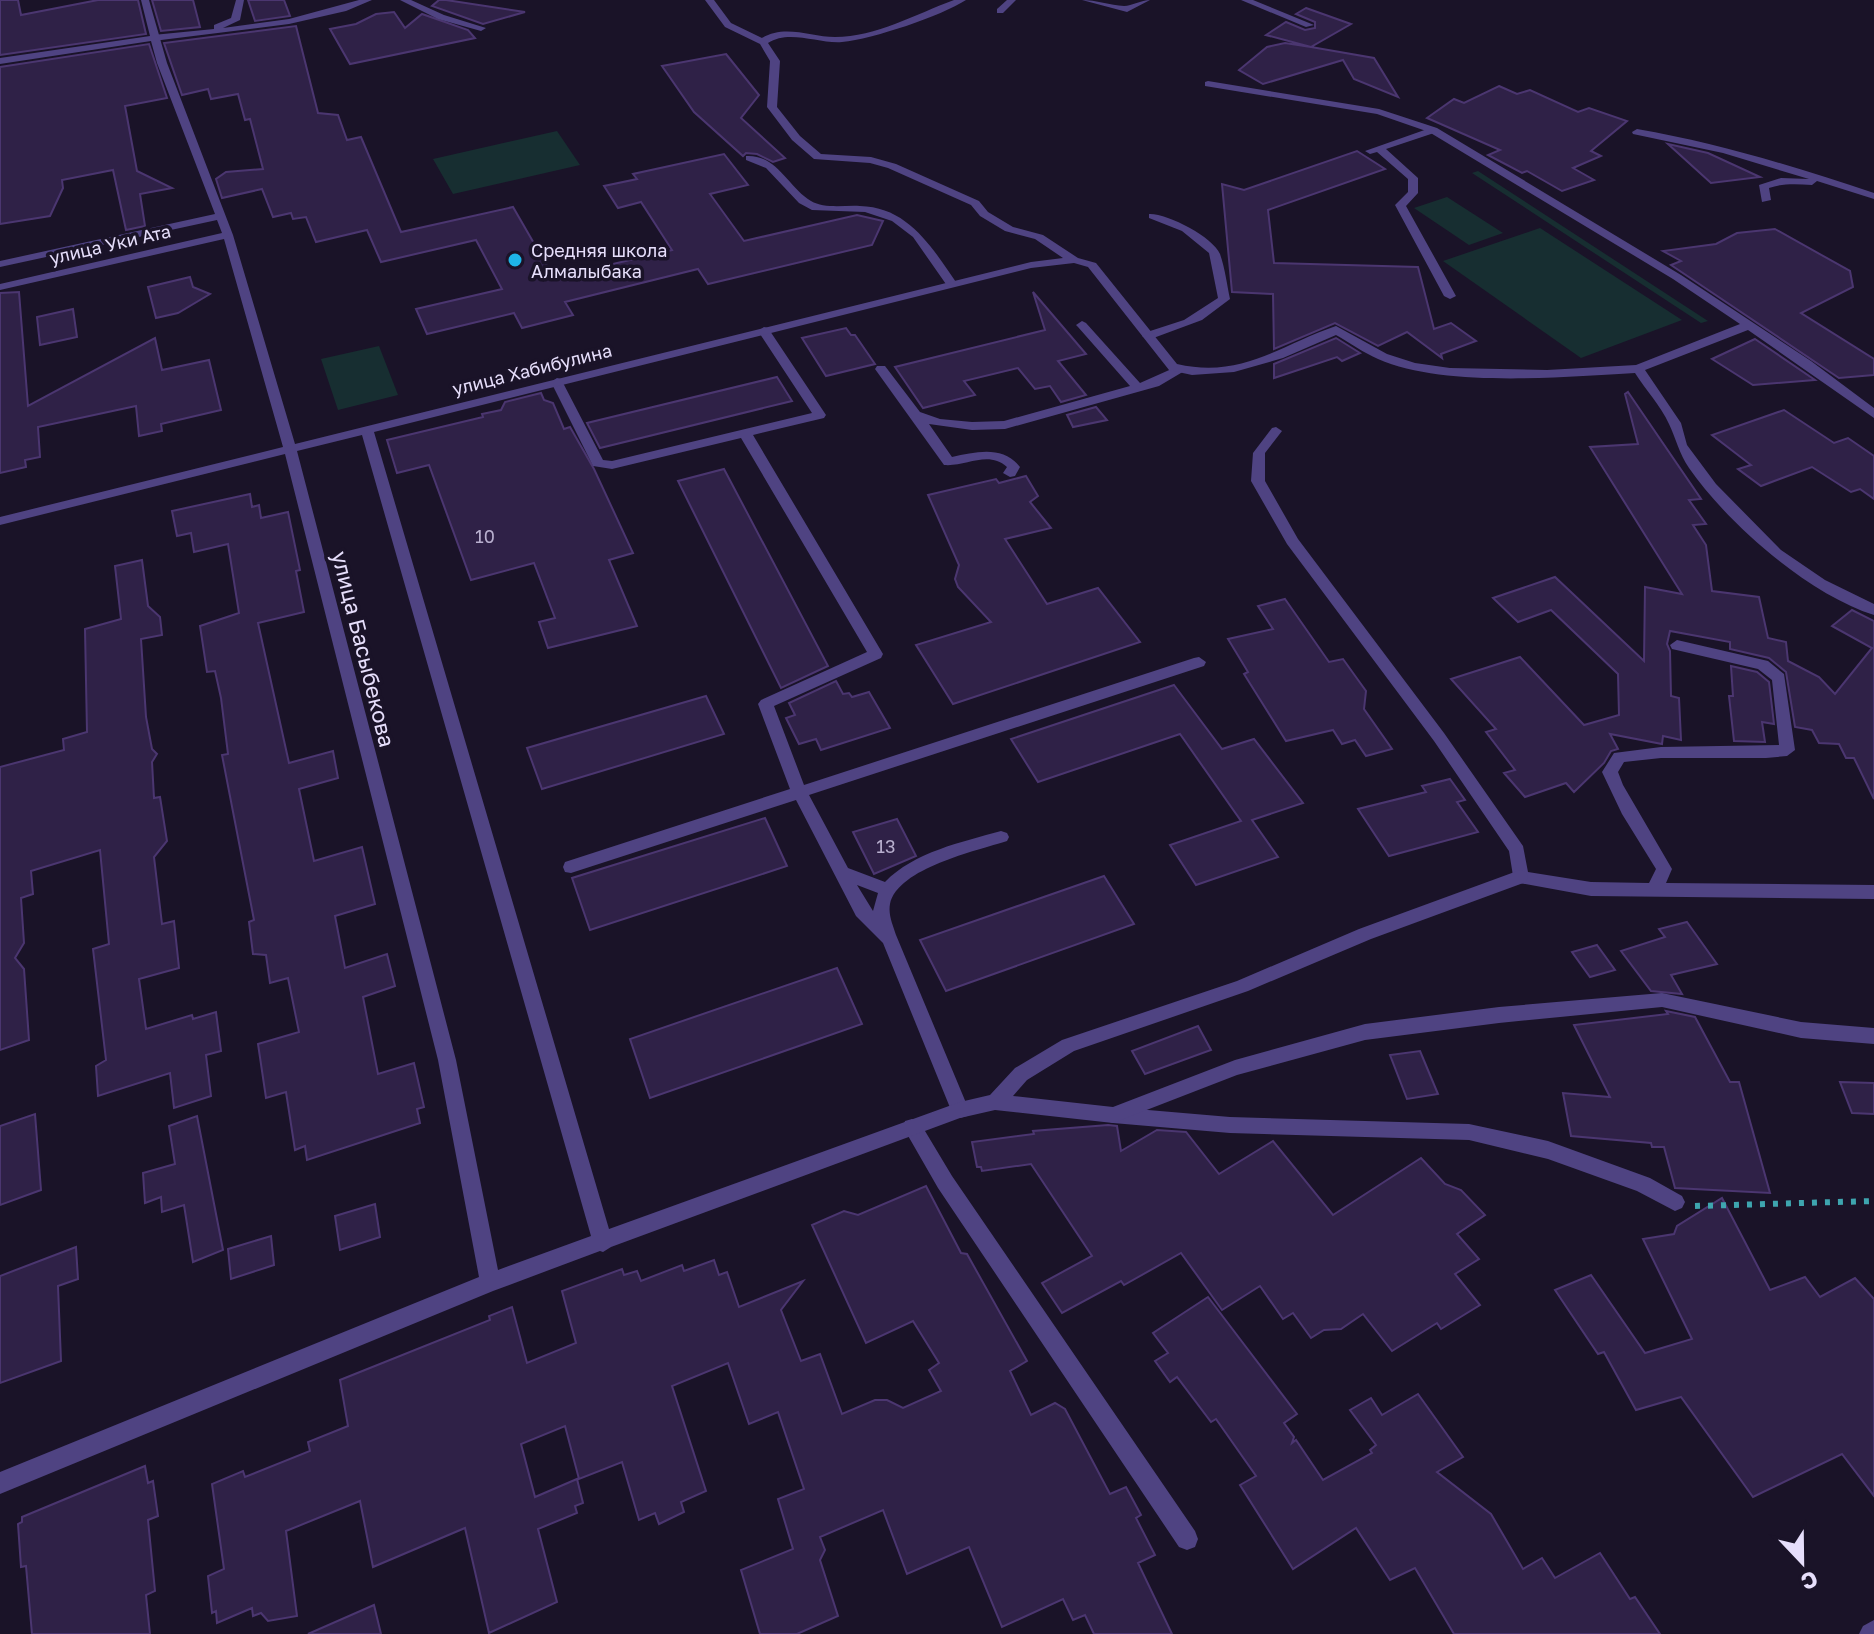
<svg xmlns="http://www.w3.org/2000/svg" width="1874" height="1634" viewBox="0 0 1874 1634" font-family="'Golos Text',sans-serif">
	<rect width="100%" height="100%" fill="#1a1328"/>
	<g fill="#172e31">
		<polygon points="557,131 580,165 453,194 433,159"/>
		<polygon points="1478,171 1708,321 1701,323 1472,173"/>
		<polygon points="1447,197 1503,233 1469,245 1414,208"/>
		<polygon points="1540,228 1682,320 1581,358 1443,261"/>
		<polygon points="379,346 398,395 338,410 321,359"/>
	</g>
	<g fill="#2f2147" stroke="#4b3670" stroke-width="2">
		<polygon points="0,0 18,0 21,15 98,0 138,0 146,34 0,55"/>
		<polygon points="152,0 193,0 200,27 161,31"/>
		<polygon points="248,0 284,0 290,16 255,21"/>
		<polygon points="439,0 446,0 525,12 483,24 432,6"/>
		<polygon points="1306,8 1351,24 1311,47 1374,58 1398,97 1354,79 1343,60 1263,84 1239,70 1267,47 1285,43 1311,47 1266,35 1286,22 1305,30 1315,28 1315,22 1296,14"/>
		<polygon points="394,12 405,28 422,14 468,30 475,38 350,64 330,29 356,24 376,14"/>
		<polygon points="296,26 318,113 338,115 347,140 361,137 401,232 513,207 554,278 672,250 641,202 618,208 604,186 637,179 633,174 724,154 748,185 710,194 744,241 857,215 883,221 872,245 708,284 698,269 565,302 573,315 522,328 514,313 427,334 416,309 502,289 476,240 381,262 367,230 316,242 306,217 293,219 291,213 273,217 262,189 222,198 216,179 226,172 263,169 250,119 245,120 238,94 211,99 208,89 182,95 164,43"/>
		<polygon points="149,44 167,98 125,106 137,171 172,188 140,194 145,226 126,230 113,170 62,180 63,188 50,216 0,224 0,67"/>
		<polygon points="726,54 759,95 741,118 785,158 773,162 757,154 746,153 743,156 694,112 662,66"/>
		<polygon points="1499,86 1517,94 1530,90 1578,112 1589,108 1627,121 1591,151 1601,156 1573,168 1594,180 1562,191 1527,171 1522,173 1488,155 1500,150 1427,118 1454,99 1464,103"/>
		<polygon points="1668,144 1708,153 1760,177 1711,183"/>
		<polygon points="1357,151 1385,169 1268,210 1274,263 1418,267 1434,329 1451,323 1476,341 1441,354 1442,358 1407,332 1378,346 1335,323 1274,349 1273,294 1232,292 1222,184 1244,190"/>
		<polygon points="1775,229 1850,271 1853,287 1801,313 1874,359 1874,375 1839,378 1671,265 1681,261 1663,251 1716,244 1737,233"/>
		<polygon points="190,277 193,287 210,294 178,313 156,318 148,287"/>
		<polygon points="19,292 28,406 155,338 162,370 209,360 221,410 161,424 162,431 139,436 136,406 38,427 40,457 25,460 26,467 0,473 0,293"/>
		<polygon points="1033,292 1086,354 1058,361 1086,395 1061,402 1050,386 1035,389 1018,368 964,381 975,395 923,408 895,367 1045,330"/>
		<polygon points="73,309 77,337 40,345 37,317"/>
		<polygon points="846,328 851,335 855,335 875,364 826,376 802,338"/>
		<polygon points="1336,338 1360,353 1342,361 1337,357 1274,378 1274,364"/>
		<polygon points="1755,339 1815,380 1753,385 1712,359"/>
		<polygon points="777,377 792,401 600,448 587,423"/>
		<polygon points="1628,392 1701,499 1689,500 1706,524 1693,525 1706,545 1712,591 1759,597 1768,638 1786,642 1788,661 1819,677 1835,694 1872,648 1832,626 1852,610 1874,621 1874,799 1854,758 1846,758 1839,744 1819,743 1812,730 1795,727 1786,672 1769,658 1730,649 1730,642 1670,631 1667,644 1670,651 1671,696 1679,698 1681,740 1663,736 1662,744 1610,734 1618,749 1611,751 1604,763 1574,792 1566,783 1525,797 1504,773 1515,770 1486,732 1496,729 1451,679 1520,657 1584,725 1619,715 1618,674 1551,610 1518,622 1493,598 1555,577 1644,661 1645,587 1682,594 1590,447 1638,444 1625,394"/>
		<polygon points="541,393 544,400 553,403 564,429 570,427 594,469 633,553 609,560 637,626 548,648 539,622 555,618 534,563 471,580 429,465 397,473 387,440 483,417 482,414 501,410 505,402"/>
		<polygon points="1096,407 1107,420 1073,427 1067,415"/>
		<polygon points="1784,410 1834,443 1848,438 1874,456 1874,499 1860,489 1851,492 1812,467 1761,486 1738,469 1751,465 1712,435"/>
		<polygon points="724,469 828,666 781,688 678,481"/>
		<polygon points="1026,476 1038,496 1030,502 1051,528 1005,539 1047,604 1098,588 1140,642 953,704 916,645 991,622 958,587 955,579 959,565 928,495 996,479 999,483"/>
		<polygon points="250,494 252,507 259,505 261,518 288,512 300,570 296,571 304,612 258,623 289,763 333,751 338,778 299,789 314,861 362,847 375,904 335,916 345,968 387,954 395,986 363,997 378,1074 414,1063 424,1107 417,1109 420,1123 307,1160 305,1146 295,1150 286,1092 266,1098 258,1044 299,1032 288,978 270,983 266,955 253,954 249,922 254,920 222,755 228,754 221,698 215,671 207,672 200,626 239,613 228,544 194,552 191,533 177,536 172,511"/>
		<polygon points="142,560 148,606 160,617 162,635 141,639 146,717 152,749 157,754 152,762 154,798 160,797 167,841 154,857 162,924 174,921 179,968 139,979 146,1029 192,1015 193,1019 216,1012 221,1051 206,1055 211,1096 174,1108 170,1073 98,1096 96,1066 106,1060 93,949 109,944 100,850 31,871 33,894 21,898 24,943 15,958 24,969 29,1040 0,1050 0,767 64,750 63,739 87,732 85,629 121,619 115,566"/>
		<polygon points="1285,599 1329,662 1343,659 1366,691 1364,709 1392,749 1366,756 1355,740 1342,744 1333,730 1286,741 1244,674 1248,672 1228,639 1273,629 1258,606"/>
		<polygon points="1731,666 1757,672 1769,682 1774,724 1762,722 1765,742 1734,741 1729,696 1733,696"/>
		<polygon points="836,681 843,694 849,693 852,697 869,692 890,728 821,750 816,739 799,744 786,718 795,715 789,703"/>
		<polygon points="1174,685 1222,749 1254,739 1303,803 1252,820 1278,857 1196,885 1170,845 1241,821 1180,734 1038,782 1011,739"/>
		<polygon points="706,696 724,734 542,789 527,748"/>
		<polygon points="1450,779 1465,800 1457,802 1478,832 1389,856 1358,809 1426,792 1422,786"/>
		<polygon points="765,818 787,866 590,930 572,878"/>
		<polygon points="897,819 916,856 874,874 853,832"/>
		<polygon points="1104,876 1134,924 946,991 920,940"/>
		<polygon points="1687,922 1717,964 1671,975 1682,994 1651,991 1621,951 1665,937 1659,929"/>
		<polygon points="1597,945 1615,970 1590,977 1572,952"/>
		<polygon points="837,968 862,1024 650,1098 630,1039"/>
		<polygon points="1666,1011 1695,1017 1730,1082 1739,1082 1770,1193 1675,1188 1664,1147 1652,1147 1651,1143 1571,1136 1563,1093 1610,1097 1574,1025 1668,1014"/>
		<polygon points="1198,1026 1211,1050 1145,1074 1132,1051"/>
		<polygon points="1420,1051 1438,1094 1407,1099 1390,1055"/>
		<polygon points="1840,1082 1874,1083 1874,1114 1852,1113"/>
		<polygon points="35,1114 41,1190 0,1205 0,1126"/>
		<polygon points="197,1116 223,1250 193,1262 184,1205 162,1212 161,1197 145,1203 143,1173 175,1164 169,1126"/>
		<polygon points="1108,1125 1117,1126 1121,1151 1157,1130 1186,1132 1219,1174 1273,1141 1333,1215 1421,1158 1445,1184 1461,1190 1485,1215 1457,1234 1479,1259 1455,1274 1480,1305 1441,1329 1437,1323 1392,1351 1363,1314 1341,1329 1324,1330 1311,1338 1293,1313 1283,1319 1260,1286 1222,1310 1181,1253 1124,1285 1121,1281 1062,1313 1042,1283 1092,1256 1031,1164 982,1171 981,1167 977,1167 972,1142 1034,1134 1033,1131"/>
		<polygon points="926,1186 961,1253 967,1254 1027,1361 1010,1371 1031,1415 1055,1403 1065,1409 1110,1494 1126,1487 1141,1515 1136,1518 1155,1555 1138,1563 1172,1634 1094,1634 1085,1615 1073,1620 1063,1599 1002,1627 969,1547 907,1574 883,1510 820,1537 825,1550 820,1560 838,1616 797,1634 760,1634 741,1570 793,1549 778,1499 804,1489 778,1412 749,1424 728,1363 672,1386 706,1491 681,1502 684,1512 659,1524 655,1513 639,1520 622,1462 579,1479 565,1426 521,1444 535,1497 577,1479 583,1503 575,1506 577,1513 538,1529 557,1602 489,1633 465,1528 373,1567 360,1501 286,1531 297,1616 268,1621 261,1613 253,1616 252,1608 217,1623 216,1611 212,1613 208,1576 224,1569 212,1484 243,1471 245,1477 310,1451 308,1442 348,1426 340,1380 490,1320 489,1316 512,1307 527,1363 576,1343 562,1291 622,1269 624,1275 637,1271 641,1281 682,1265 684,1271 714,1260 719,1275 727,1272 739,1307 803,1281 781,1310 801,1361 820,1354 842,1414 875,1400 887,1400 903,1408 941,1391 929,1370 939,1363 913,1321 866,1343 812,1225 844,1211 858,1215"/>
		<polygon points="1722,1198 1770,1290 1805,1277 1820,1297 1855,1278 1874,1299 1874,1496 1842,1454 1753,1497 1681,1397 1636,1410 1604,1352 1598,1354 1555,1290 1591,1275 1645,1353 1692,1339 1643,1239 1674,1234 1677,1226"/>
		<polygon points="375,1204 380,1237 340,1250 335,1216"/>
		<polygon points="271,1236 274,1265 231,1279 228,1249"/>
		<polygon points="76,1247 78,1279 58,1286 61,1361 0,1383 0,1276"/>
		<polygon points="1208,1297 1297,1414 1284,1423 1294,1437 1292,1443 1296,1440 1323,1480 1372,1453 1370,1450 1376,1445 1350,1410 1371,1398 1382,1415 1418,1394 1463,1457 1437,1472 1491,1514 1523,1569 1542,1558 1555,1578 1600,1553 1630,1599 1635,1597 1660,1634 1454,1634 1415,1568 1390,1580 1356,1528 1293,1569 1240,1485 1256,1476 1216,1419 1211,1422 1177,1377 1170,1382 1155,1361 1168,1353 1153,1333"/>
		<polygon points="145,1466 148,1483 153,1481 158,1516 148,1520 155,1591 146,1595 150,1634 32,1634 26,1566 21,1567 18,1524 22,1522 22,1517"/>
		<polygon points="374,1605 381,1634 308,1634"/>
	</g>
	<g fill="none" stroke-linecap="round" stroke-linejoin="round">
		<polyline stroke="#3ea5af" stroke-width="6" stroke-dasharray="5 8" stroke-linecap="butt" points="1695,1206 1874,1201"/>
		<g fill="#4f4382" fill-rule="evenodd">
			<polygon points="236,0 244,0 240,20 223,28 289,19 359,0 372,0 346,11 289,24 153,41 148,38 153,35 214,29 214,25 231,18"/>
			<polygon points="400,0 411,0 444,15 486,28 481,31 438,19"/>
			<polygon points="1433,127 1438,130 1437,132 1386,149 1418,178 1418,193 1406,206 1456,296 1450,299 1444,296 1395,205 1408,192 1408,179 1377,152 1370,154 1365,151"/>
			<path d="M746 156C777 154 788 187 811 201 824 209 845 205 860 206 909 207 933 249 958 285L948 287 913 237 892 221 865 212 812 210 799 203 766 168 746 160Z"/>
			<path d="M1149 214C1167 213 1213 237 1220 254 1225 268 1227 285 1230 299L1202 320 1148 340 1142 336 1144 333 1184 320 1218 298 1209 253 1182 231 1149 218Z"/>
			<path d="M1082 321 1086 323 1140 383 1176 367 1180 366 1186 370 1159 386 1005 429 972 430 929 424 952 457C976 452 1003 445 1020 467L1015 476 1010 477 1003 473 1007 467C988 450 966 467 944 465L875 369 877 366H885L920 412 940 419 972 422 1004 421 1130 386 1078 327 1076 325Z"/>
			<path d="M764 327 768 328 826 415 824 418 753 435 883 654 881 658 774 706 804 785 1194 658 1199 657 1206 662 1204 666 809 795 848 868 885 882C914 852 962 842 1001 831L1007 833 1009 837 1007 841C976 851 898 868 890 904 888 915 893 925 896 935L969 1110 967 1116 960 1118 953 1116 951 1110 883 943 856 916 796 800 571 873 565 872 563 867 565 862 790 789 758 704 761 700 867 652 741 438 612 469 593 466 551 382 557 378 561 379 603 460 612 461 812 413 758 331ZM857 885 878 893 873 911Z"/>
			<polygon points="1276,427 1282,431 1265,453 1265,481 1298,539 1444,733 1523,846 1528,872 1591,882 1649,883 1656,869 1622,814 1602,772 1614,753 1661,747 1779,745 1772,680 1758,669 1672,649 1670,645 1677,640 1768,661 1784,674 1795,750 1787,756 1766,758 1661,758 1624,762 1618,772 1623,785 1672,869 1666,883 1874,885 1874,899 1591,896 1514,882 1509,851 1434,741 1287,544 1251,481 1253,453 1272,428"/>
			<polygon points="1113,1107 1230,1117 1469,1124 1548,1141 1650,1178 1682,1196 1685,1202 1682,1208 1675,1211 1637,1191 1548,1159 1469,1140 1230,1133 1113,1123 1106,1121 1104,1115 1106,1109"/>
			<polygon points="912,1119 919,1121 952,1176 1195,1531 1198,1539 1195,1547 1187,1550 1179,1547 938,1188 903,1127 905,1121"/>
		</g>
		<g fill="#4f4382" fill-rule="evenodd">
			<path d="M141 0H149L167 63 233 235 295 444 1031 262 1063 258 1035 239 1005 231 980 216 971 205 888 168 870 163 814 159 792 140 767 107 770 61 760 44 725 27 705 0H714L731 23 762 38C785 24 811 37 835 37 876 37 916 14 954 0H966C941 16 873 39 842 42 819 44 789 29 768 43L780 61 777 107 800 136 821 154 871 157 896 164 979 201 988 212 1013 227 1043 235 1078 258 1096 263 1177 364C1242 379 1280 345 1336 326L1387 354 1415 363 1450 368 1547 370 1636 365 1740 324 1673 279 1429 132 1377 114 1205 86V82L1208 81 1379 109 1437 128 1681 275 1811 361 1874 408V418L1748 330 1645 370 1681 423 1687 445 1716 484 1781 550 1825 580 1874 604V615C1808 594 1728 524 1689 468 1679 453 1676 439 1669 424 1661 406 1645 389 1635 373 1563 377 1444 388 1378 359 1364 353 1350 343 1336 335L1283 358 1234 372 1192 375 1169 370 1088 267 1074 263 1031 268 374 432 609 1229 960 1102 990 1095 1015 1068 1062 1040 1237 981 1359 929 1520 870 1526 872 1528 877 1526 882 1371 939 1248 991 1074 1051 1027 1080 1013 1096 1113 1107 1235 1060 1365 1024 1499 1007 1662 993 1801 1022 1874 1028V1044L1801 1038 1662 1007 1499 1023 1365 1040 1237 1075 1113 1123 995 1110 960 1118 611 1247 603 1252 600 1251 493 1291 0 1494V1472L479 1277 438 1060 285 454 0 525V517L283 447 224 239 0 290V284L222 233 217 220 0 267V261L215 214 157 63 151 41 0 64V58L150 36ZM362 435 591 1236 498 1270 456 1060 297 451Z"/>
			<polygon points="1007,0 1016,0 1003,13 997,13 997,9"/>
			<path d="M1082 0C1096 0 1110 5 1124 6 1132 6 1141 0 1150 0L1127 12Z"/>
			<polygon points="1241,0 1253,0 1314,25 1306,27"/>
			<path d="M1637 129C1718 143 1796 167 1874 193V199L1817 181 1812 185C1797 184 1783 183 1769 188L1771 200 1762 202 1759 185 1781 178 1809 179 1723 153 1633 134 1632 132Z"/>
			<polygon points="1874,1620 1874,1634 1859,1634 1863,1626"/>
		</g>
	</g>
	<circle fill="#1eb4e7" stroke="#1a1328" stroke-width="3" cx="515" cy="260" r="8"/>
	<g text-anchor="middle" dominant-baseline="central" stroke-width="7" stroke-linejoin="round" paint-order="stroke">
		<g font-size="18" fill="#e6defb" stroke="#1a1328">
			<text transform="translate(110 244) rotate(-13)">улица Уки Ата</text>
			<text transform="translate(532 369) rotate(-14)">улица Хабибулина</text>
		</g>
		<g font-size="18" fill="#e6defb" stroke="#1a1328" text-anchor="start">
			<text x="531" y="250">Средняя школа<tspan x="531" dy="21">Алмалыбака</tspan></text>
		</g>
		<g font-size="18" fill="#b8afce">
			<text x="485" y="536">10</text>
			<text x="886" y="846">13</text>
		</g>
		<g font-size="22" fill="#e6defb" stroke="#1a1328">
			<text transform="translate(364 649) rotate(76)">улица Басыбекова</text>
		</g>
	</g>
	<g transform="translate(1802 1562) rotate(158)" stroke="#1a1328" stroke-width="6" paint-order="stroke">
	<path d="M0-6L14 30L0 20L-14 30Z" fill="#e6defb"/>
	<text y="-12" font-size="22" font-weight="bold" text-anchor="middle" fill="#e6defb">С</text>
	</g>
</svg>
